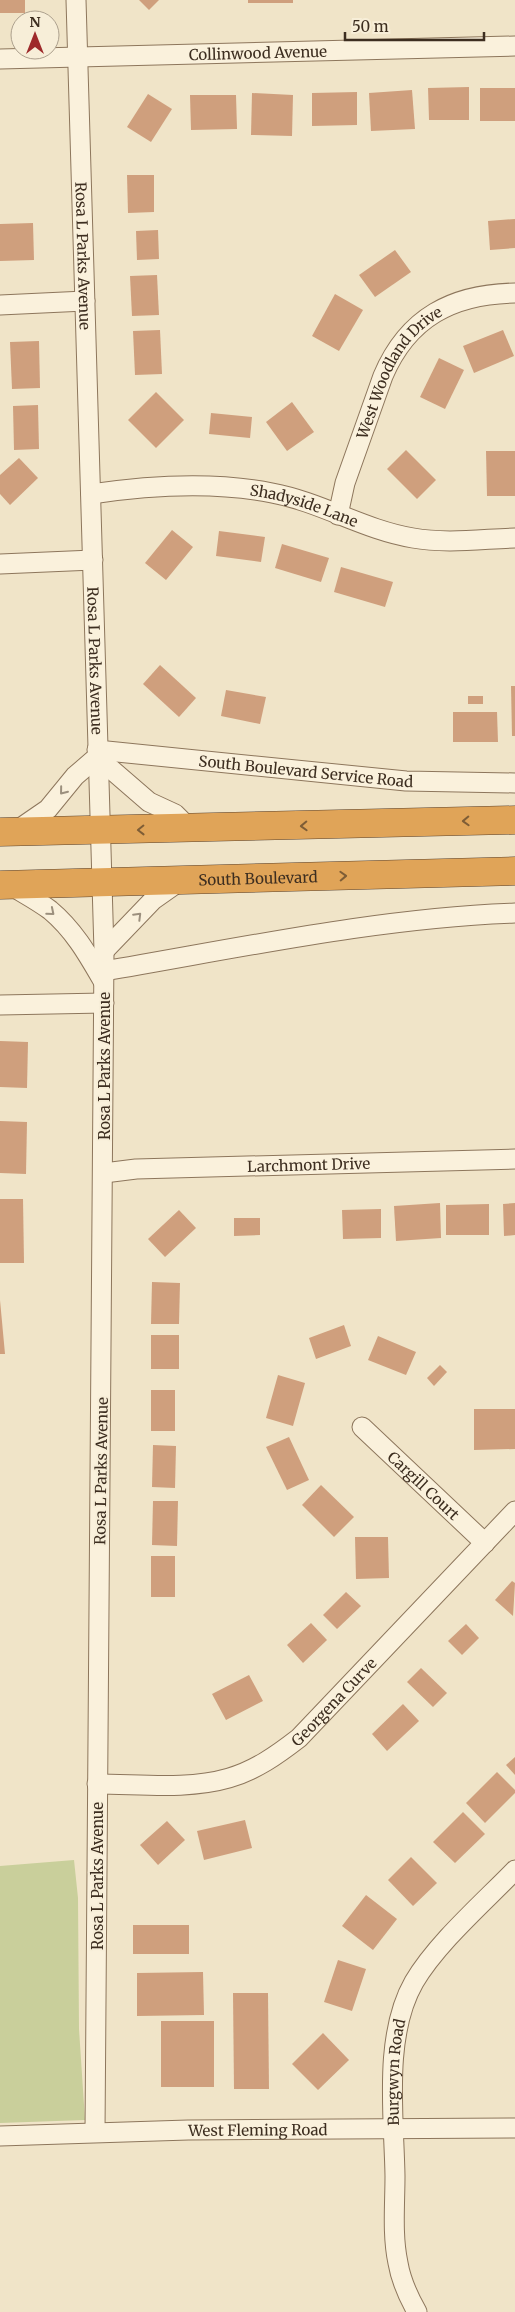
<svg xmlns="http://www.w3.org/2000/svg" width="515" height="2312" viewBox="0 0 515 2312" font-family="Merriweather,serif">
	<rect width="100%" height="100%" fill="#f0e4c8"/>
	<polygon fill="#c9cf9b" points="74,1860 78,1898 79,2029 85,2120 0,2123 0,1866"/>
	<g fill="#cf9f7d">
		<rect x="0" y="0" width="25" height="13"/>
		<polygon points="139,0 159,0 149,10"/>
		<rect x="248" y="0" width="45" height="3"/>
		<polygon points="469,87 469,120 429,120 428,88"/>
		<rect x="480" y="88" width="35" height="33"/>
		<polygon points="412,90 415,129 371,131 369,93"/>
		<polygon points="357,92 357,125 312,126 312,93"/>
		<polygon points="252,93 293,95 292,136 251,135"/>
		<polygon points="148,94 172,109 151,142 127,127"/>
		<polygon points="190,95 236,95 237,129 191,130"/>
		<polygon points="127,175 154,175 154,212 128,213"/>
		<polygon points="515,219 515,248 490,250 488,221"/>
		<polygon points="33,223 34,260 0,261 0,224"/>
		<polygon points="158,230 159,259 137,260 136,231"/>
		<polygon points="395,250 411,272 375,297 359,275"/>
		<polygon points="157,275 159,315 132,316 130,276"/>
		<polygon points="335,294 363,310 339,351 312,336"/>
		<polygon points="160,330 162,374 135,375 133,331"/>
		<polygon points="503,330 514,356 474,373 463,346"/>
		<polygon points="39,341 40,388 12,389 10,342"/>
		<polygon points="439,358 464,370 445,409 420,397"/>
		<polygon points="156,392 184,420 156,448 128,420"/>
		<polygon points="292,402 314,432 287,451 266,422"/>
		<polygon points="38,405 39,449 14,450 13,406"/>
		<polygon points="211,413 252,417 250,438 209,434"/>
		<polygon points="406,450 436,480 417,499 387,469"/>
		<polygon points="486,451 515,451 515,496 487,496"/>
		<polygon points="19,458 38,478 10,505 0,494 0,475"/>
		<polygon points="172,530 193,547 166,580 145,563"/>
		<polygon points="219,531 265,537 261,562 216,556"/>
		<polygon points="282,544 329,558 321,582 275,568"/>
		<polygon points="341,567 393,582 385,607 334,592"/>
		<polygon points="160,665 196,698 179,717 143,684"/>
		<polygon points="511,686 515,686 515,736 512,736"/>
		<polygon points="226,690 266,697 260,724 221,716"/>
		<rect x="468" y="696" width="15" height="8"/>
		<polygon points="453,712 497,712 498,742 453,742"/>
		<polygon points="0,1041 28,1042 27,1088 0,1087"/>
		<polygon points="0,1121 27,1122 26,1174 0,1173"/>
		<polygon points="0,1199 23,1199 24,1263 0,1263"/>
		<polygon points="440,1203 441,1238 396,1241 394,1206"/>
		<polygon points="515,1203 515,1235 504,1236 503,1204"/>
		<polygon points="489,1204 489,1235 446,1235 446,1205"/>
		<polygon points="381,1209 381,1238 343,1239 342,1210"/>
		<polygon points="179,1210 196,1228 165,1257 148,1239"/>
		<polygon points="234,1218 260,1218 260,1235 234,1236"/>
		<polygon points="152,1282 180,1283 179,1324 151,1324"/>
		<polygon points="0,1300 5,1354 0,1354"/>
		<polygon points="344,1325 351,1346 316,1359 309,1338"/>
		<rect x="151" y="1335" width="28" height="34"/>
		<polygon points="378,1336 416,1352 406,1375 368,1360"/>
		<polygon points="440,1365 447,1372 434,1386 427,1378"/>
		<polygon points="278,1375 305,1383 293,1426 266,1418"/>
		<rect x="151" y="1390" width="24" height="41"/>
		<polygon points="474,1409 515,1409 515,1449 474,1450"/>
		<polygon points="289,1437 309,1480 287,1490 266,1447"/>
		<polygon points="153,1445 176,1446 175,1488 152,1487"/>
		<polygon points="321,1485 354,1517 334,1537 302,1505"/>
		<polygon points="153,1501 178,1501 177,1546 152,1545"/>
		<polygon points="355,1537 388,1537 389,1578 356,1579"/>
		<rect x="151" y="1556" width="24" height="41"/>
		<polygon points="512,1581 515,1583 513,1616 495,1600"/>
		<polygon points="346,1592 361,1606 337,1629 323,1615"/>
		<polygon points="311,1623 327,1640 303,1663 287,1645"/>
		<polygon points="466,1624 479,1638 462,1655 448,1641"/>
		<polygon points="421,1668 447,1693 433,1707 407,1682"/>
		<polygon points="249,1675 263,1701 226,1720 212,1694"/>
		<polygon points="403,1704 419,1721 387,1751 372,1734"/>
		<polygon points="515,1757 515,1775 506,1765"/>
		<polygon points="497,1772 515,1790 515,1793 485,1823 466,1803"/>
		<polygon points="463,1812 485,1834 455,1863 433,1842"/>
		<polygon points="245,1820 252,1848 204,1860 197,1831"/>
		<polygon points="167,1821 185,1840 158,1865 140,1845"/>
		<polygon points="411,1857 437,1883 413,1906 388,1880"/>
		<polygon points="366,1895 397,1919 373,1950 342,1926"/>
		<rect x="133" y="1925" width="56" height="29"/>
		<polygon points="338,1960 366,1969 352,2011 324,2002"/>
		<polygon points="203,1972 204,2015 137,2016 137,1973"/>
		<polygon points="233,1993 268,1993 269,2089 234,2089"/>
		<rect x="161" y="2021" width="53" height="66"/>
		<polygon points="323,2033 349,2060 318,2090 292,2064"/>
	</g>
	<g fill="none" stroke-linecap="round" stroke-linejoin="round">
		<defs>
			<g id="minor">
				<path id="s1" d="M76 0 104 951 95 2132"/>
				<path id="s2" d="M0 59 515 46"/>
				<polyline points="0,305 85,301"/>
				<path id="s3" d="M91 494C151 485 213 481 272 493 321 502 364 530 413 538 446 544 482 539 515 538"/>
				<path id="s4" d="M338 515 345 483 383 376C408 317 453 294 515 293"/>
				<polyline points="0,564 93,560"/>
				<path id="s5" d="M97 750 406 781 515 783"/>
				<polyline points="16,831 48,809 75,776 97,757 149,802 175,814 190,829"/>
				<path d="M10 885C23 893 38 901 50 910 74 930 88 955 103 981"/>
				<polyline points="104,951 153,900 180,881"/>
				<path d="M104 971C240 948 377 918 515 913"/>
				<polyline points="0,1005 104,1003"/>
				<path id="s6" d="M104 1173 136 1169 515 1159"/>
				<path id="s7" d="M362 1427 485 1543"/>
				<path id="s8" d="M97 1784C140 1784 188 1790 229 1778 256 1770 277 1755 299 1738L515 1511"/>
				<path id="s9" d="M0 2136 188 2130 515 2128"/>
				<path id="s10" d="M417 2312C408 2296 401 2281 398 2263 392 2235 395 2204 395 2176 394 2116 383 2036 414 1982 437 1943 483 1903 515 1870"/>
			</g>
			<g id="highway">
				<polyline points="0,832 515,820"/>
				<path id="s11" d="M0 885 515 871"/>
			</g>
		</defs>
		<use href="#minor" stroke="#8d765c" stroke-width="21"/>
		<use href="#highway" stroke="#5b4430" stroke-width="29"/>
		<use href="#minor" stroke="#faf1dc" stroke-width="19"/>
		<use href="#highway" stroke="#e0a458" stroke-width="28"/>
	</g>
	<defs><path id="oneway-chevron" d="M-2-3.5L2.5 0L-2 3.5" fill="none" stroke-width="1.6" stroke-linecap="round" stroke-linejoin="round" transform="scale(1.25)"/></defs>
	<g stroke="#9c907e">
		<use href="#oneway-chevron" transform="translate(63 791) rotate(129)"/>
		<use href="#oneway-chevron" transform="translate(51 912) rotate(40)"/>
		<use href="#oneway-chevron" transform="translate(138 916) rotate(-45)"/>
	</g>
	<g stroke="#7e5d36">
		<use href="#oneway-chevron" transform="translate(466 821) rotate(178)"/>
		<use href="#oneway-chevron" transform="translate(304 826) rotate(178)"/>
		<use href="#oneway-chevron" transform="translate(141 830) rotate(179)"/>
		<use href="#oneway-chevron" transform="translate(343 876) rotate(-2)"/>
	</g>
	<g text-anchor="middle" dominant-baseline="central" stroke-width="4" stroke-linejoin="round" paint-order="stroke">
		<g font-size="15" fill="#3d2e20" stroke="#f7eed8">
			<text stroke="none"><textPath href="#s2" startOffset="258">Collinwood Avenue</textPath></text>
			<text stroke="none"><textPath href="#s1" startOffset="256">Rosa L Parks Avenue</textPath></text>
			<text stroke="none"><textPath href="#s4" startOffset="158">West Woodland Drive</textPath></text>
			<text stroke="none"><textPath href="#s3" startOffset="216">Shadyside Lane</textPath></text>
			<text stroke="none"><textPath href="#s1" startOffset="661">Rosa L Parks Avenue</textPath></text>
			<text stroke="none"><textPath href="#s5" startOffset="210">South Boulevard Service Road</textPath></text>
			<text stroke="none"><textPath href="#s11" startOffset="258">South Boulevard</textPath></text>
			<text transform="translate(104 1066) rotate(-90)">Rosa L Parks Avenue</text>
			<text stroke="none"><textPath href="#s6" startOffset="205">Larchmont Drive</textPath></text>
			<text transform="translate(101 1471) rotate(-89)">Rosa L Parks Avenue</text>
			<text stroke="none"><textPath href="#s7" startOffset="85">Cargill Court</textPath></text>
			<text stroke="none"><textPath href="#s8" startOffset="264">Georgena Curve</textPath></text>
			<text transform="translate(97 1876) rotate(-90)">Rosa L Parks Avenue</text>
			<text stroke="none"><textPath href="#s10" startOffset="244">Burgwyn Road</textPath></text>
			<text stroke="none"><textPath href="#s9" startOffset="258">West Fleming Road</textPath></text>
		</g>
	</g>
	<g transform="translate(35 35)"><circle r="24" fill="#f7eed8" stroke="#ada18e"/>
	<path d="M0-4L9 19L0 12L-9 19Z" fill="#9e2a2b"/>
	<text y="-8" font-size="14" font-weight="bold" text-anchor="middle" fill="#3d2e20">N</text>
	</g>
	<path d="M345 32v8h139v-8" fill="none" stroke="#3d2e20" stroke-width="2.5"/>
	<text x="352" y="32" font-size="15" fill="#3d2e20" stroke="#f7eed8" stroke-width="4" paint-order="stroke">50 m</text>
</svg>
